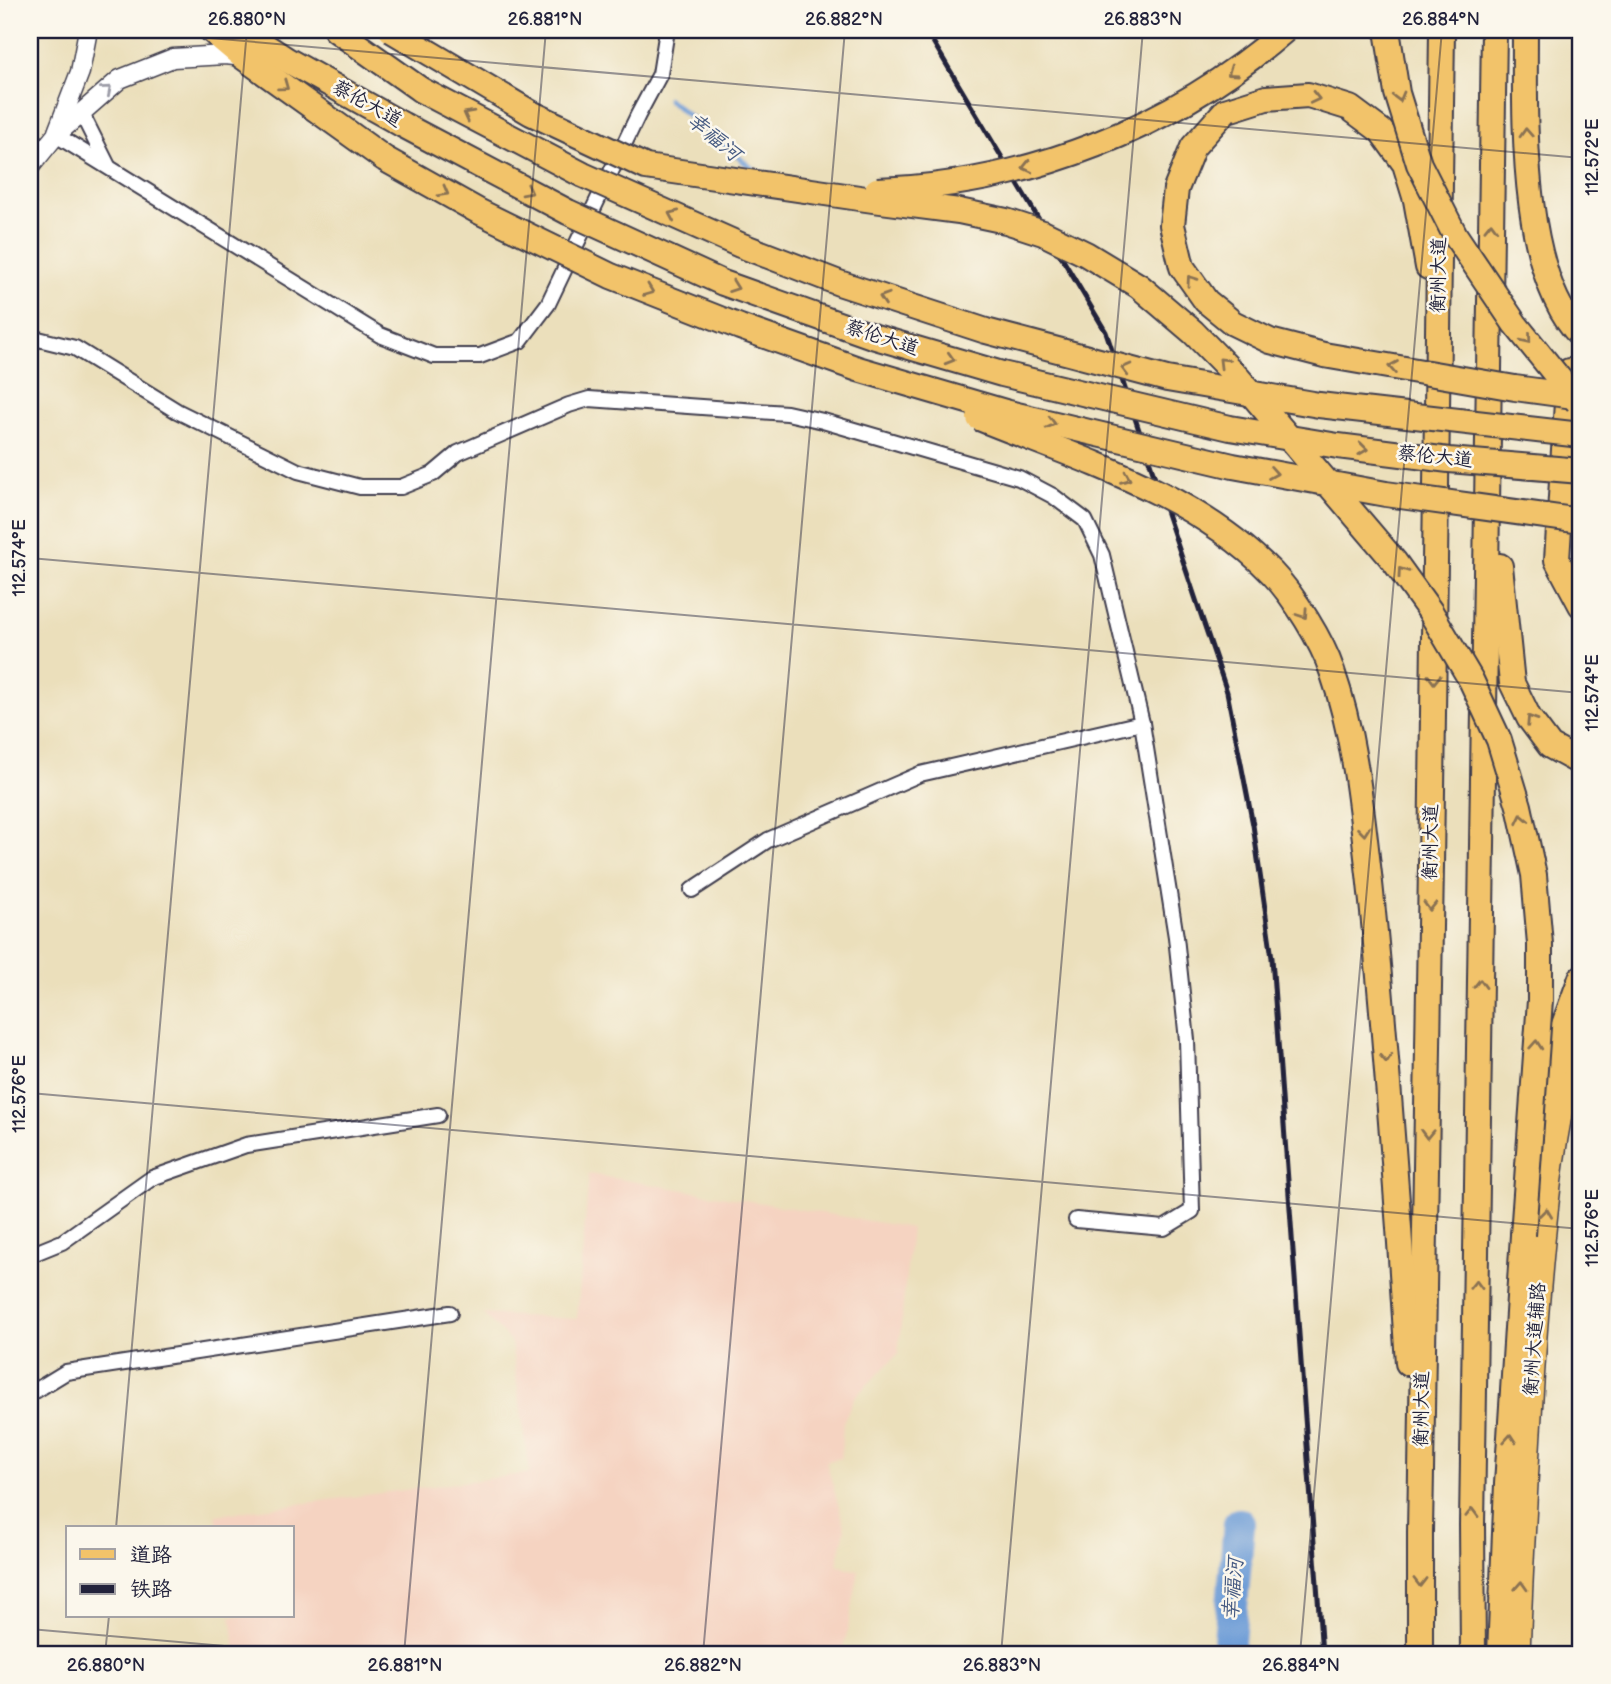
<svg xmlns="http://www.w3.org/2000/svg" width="1611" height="1684" viewBox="0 0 1611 1684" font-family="'Balsamiq Sans','LXGW WenKai TC',sans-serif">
	<rect width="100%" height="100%" fill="#fbf7ec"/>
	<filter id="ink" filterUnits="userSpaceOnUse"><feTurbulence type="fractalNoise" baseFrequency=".0143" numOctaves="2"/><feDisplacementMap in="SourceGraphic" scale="14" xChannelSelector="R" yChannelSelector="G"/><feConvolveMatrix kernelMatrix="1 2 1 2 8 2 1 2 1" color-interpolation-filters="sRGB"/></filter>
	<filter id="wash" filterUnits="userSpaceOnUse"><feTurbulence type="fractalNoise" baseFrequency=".00686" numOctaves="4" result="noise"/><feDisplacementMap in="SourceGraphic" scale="28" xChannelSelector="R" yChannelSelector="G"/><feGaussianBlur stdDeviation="1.57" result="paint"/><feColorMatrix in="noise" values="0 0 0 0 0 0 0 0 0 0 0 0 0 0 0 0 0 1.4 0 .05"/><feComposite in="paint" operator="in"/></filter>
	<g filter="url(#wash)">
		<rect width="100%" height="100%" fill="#ebdfbb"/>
		<polygon fill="#f5d3c1" points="589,1174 911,1228 898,1354 855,1397 843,1422 841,1458 826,1461 845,1529 837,1565 859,1571 846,1638 840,1654 236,1654 231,1616 292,1616 292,1528 218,1528 216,1515 530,1473 511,1342 483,1314 577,1319"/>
		<polygon fill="#6e9dd7" stroke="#486089" stroke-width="2" points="1231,1527 1249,1529 1242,1645 1239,1654 1218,1654 1224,1625"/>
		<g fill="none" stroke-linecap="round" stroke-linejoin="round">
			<polyline stroke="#6e9dd7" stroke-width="5" points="668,99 760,175"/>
			<polyline stroke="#6e9dd7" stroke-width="32" points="1228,1654 1239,1524"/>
		</g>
	</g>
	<g filter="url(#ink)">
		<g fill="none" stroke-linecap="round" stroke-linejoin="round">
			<defs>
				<g id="minor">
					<polyline points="81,112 108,166"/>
					<polyline points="56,135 380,335 434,356 480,356 520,341 548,304 638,115 660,74 667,30"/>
					<polyline points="30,337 75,348 177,411 298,471 360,487 401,487 433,474 458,453 569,405 589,399 787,413 823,421 1019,478 1053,496 1085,520 1102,555 1142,723 1176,937 1187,1040 1192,1211 1164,1228 1076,1220"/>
					<polyline points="692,890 768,840 920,774 1142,723"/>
					<polyline points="30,1255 62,1242 152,1178 246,1145 438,1115"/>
					<polyline points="30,1394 66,1372 450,1313"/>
				</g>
				<g id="tertiary">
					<polyline points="57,132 80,72 88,30"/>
					<polyline points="30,167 56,135 120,79 173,58 225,55 245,57"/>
				</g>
				<path id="primary" d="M1518 1654C1522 1548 1528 1442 1535 1336 1543 1232 1551 1127 1581 1027"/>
				<g id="trunk">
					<polyline points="211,30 243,57 385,159"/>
					<polyline points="241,30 287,60 403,125"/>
					<polyline points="336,30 421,90"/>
					<path d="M1525 30C1525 114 1519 273 1581 336"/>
					<polyline points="1225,111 1266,98 1308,95 1350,108 1381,131 1405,164 1416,200 1428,267"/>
					<polyline points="1569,371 1557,560 1581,605"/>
					<polyline points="1500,566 1512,683 1529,718 1550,746 1581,763"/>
					<polyline points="1538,1155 1557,1044 1581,978"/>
					<polyline points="1399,1228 1408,1363"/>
					<polyline points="1420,1654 1420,1532 1431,866 1442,30"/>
					<polyline points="1473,1654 1472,1525 1494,30"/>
					<polyline points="1500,1654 1507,1484 1523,1235 1527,1215"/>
				</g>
			</defs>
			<use href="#minor" stroke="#403e4e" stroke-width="18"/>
			<use href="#tertiary" stroke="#403e4e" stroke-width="21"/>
			<use href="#primary" stroke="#403e4e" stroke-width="26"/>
			<use href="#trunk" stroke="#403e4e" stroke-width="28"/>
			<use href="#minor" stroke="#fff" stroke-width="14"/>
			<use href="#tertiary" stroke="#fff" stroke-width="18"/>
			<use href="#primary" stroke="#f2c36a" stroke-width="23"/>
			<use href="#trunk" stroke="#f2c36a" stroke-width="24"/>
			<polyline stroke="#22223b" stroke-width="5" points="926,30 1106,332 1227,692 1253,825 1272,958 1322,1654"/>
			<defs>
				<g id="trunk-bridge">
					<polyline points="391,30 531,113 646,167 873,200 959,211 1006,221 1043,233 1086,254 1139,286 1193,332 1239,379 1394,561 1430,611 1471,680 1499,740 1519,806 1534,875 1540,944 1540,1000 1523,1235"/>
					<polyline points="1387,30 1397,93 1419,164 1455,235 1515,324 1578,402"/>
					<polyline points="421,90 583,175 740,245 839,283 986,331 1167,379 1319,405 1581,435"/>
					<polyline points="1225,111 1193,147 1176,189 1172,225 1182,267 1206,301 1233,323 1270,341 1324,355 1515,388 1581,397"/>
					<polyline points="403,125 568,212 723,283 872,336 1002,374 1230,428 1338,446 1449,460 1581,471"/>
					<polyline points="385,159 478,211 611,276 740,327 858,369 1005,412 1233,466 1386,494 1581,521"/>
					<path d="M877 190C1027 185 1173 128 1285 30"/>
					<path d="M979 418C1080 459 1194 493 1272 573 1294 596 1322 641 1332 671 1355 737 1361 806 1369 874 1382 992 1390 1110 1399 1228"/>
				</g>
			</defs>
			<use href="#trunk-bridge" stroke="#403e4e" stroke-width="28" stroke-linecap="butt"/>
			<use href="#trunk-bridge" stroke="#f2c36a" stroke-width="24"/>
		</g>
		<defs><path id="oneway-chevron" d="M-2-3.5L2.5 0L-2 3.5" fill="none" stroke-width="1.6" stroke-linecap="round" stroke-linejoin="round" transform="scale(1.75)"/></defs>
		<g stroke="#8a7252">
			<use href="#oneway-chevron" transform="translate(1232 72) rotate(145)"/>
			<use href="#oneway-chevron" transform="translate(284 86) rotate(36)"/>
			<use href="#oneway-chevron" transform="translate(1399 97) rotate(75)"/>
			<use href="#oneway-chevron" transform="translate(1315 98) rotate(13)"/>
			<use href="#oneway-chevron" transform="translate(468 115) rotate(-152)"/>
			<use href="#oneway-chevron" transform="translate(1526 133) rotate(-93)"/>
			<use href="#oneway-chevron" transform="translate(1027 167) rotate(167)"/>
			<use href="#oneway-chevron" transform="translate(528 191) rotate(28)"/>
			<use href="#oneway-chevron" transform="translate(444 192) rotate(29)"/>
			<use href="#oneway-chevron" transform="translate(673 215) rotate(-156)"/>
			<use href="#oneway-chevron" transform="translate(1491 227) rotate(-89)"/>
			<use href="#oneway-chevron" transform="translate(1191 280) rotate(-125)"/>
			<use href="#oneway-chevron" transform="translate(734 287) rotate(20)"/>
			<use href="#oneway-chevron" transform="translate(649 291) rotate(21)"/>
			<use href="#oneway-chevron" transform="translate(884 298) rotate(-162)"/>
			<use href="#oneway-chevron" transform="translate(1527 339) rotate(51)"/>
			<use href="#oneway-chevron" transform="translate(950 359) rotate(16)"/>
			<use href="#oneway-chevron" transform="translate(1223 362) rotate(-135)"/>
			<use href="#oneway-chevron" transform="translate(1393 367) rotate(-170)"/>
			<use href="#oneway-chevron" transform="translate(1126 369) rotate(-165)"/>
			<use href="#oneway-chevron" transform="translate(1051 423) rotate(14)"/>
			<use href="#oneway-chevron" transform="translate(1363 449) rotate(7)"/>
			<use href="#oneway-chevron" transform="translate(1273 473) rotate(10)"/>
			<use href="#oneway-chevron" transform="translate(1126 478) rotate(22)"/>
			<use href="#oneway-chevron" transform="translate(1402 572) rotate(-125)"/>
			<use href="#oneway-chevron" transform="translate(1303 614) rotate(56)"/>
			<use href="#oneway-chevron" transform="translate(1434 679) rotate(91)"/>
			<use href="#oneway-chevron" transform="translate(1531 720) rotate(-123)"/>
			<use href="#oneway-chevron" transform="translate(1522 819) rotate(-102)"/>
			<use href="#oneway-chevron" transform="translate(1364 831) rotate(84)"/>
			<use href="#oneway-chevron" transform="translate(1430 906) rotate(91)"/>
			<use href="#oneway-chevron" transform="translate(1480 984) rotate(-89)"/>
			<use href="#oneway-chevron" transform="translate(1536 1045) rotate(-86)"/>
			<use href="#oneway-chevron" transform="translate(1386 1058) rotate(86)"/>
			<use href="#oneway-chevron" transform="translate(1427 1134) rotate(91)"/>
			<use href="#oneway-chevron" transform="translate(1546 1213) rotate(-83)"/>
			<use href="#oneway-chevron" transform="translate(1476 1285) rotate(-89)"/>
			<use href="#oneway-chevron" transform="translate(1510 1439) rotate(-86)"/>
			<use href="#oneway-chevron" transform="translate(1472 1513) rotate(-89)"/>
			<use href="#oneway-chevron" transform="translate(1420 1582) rotate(90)"/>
			<use href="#oneway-chevron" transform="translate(1521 1586) rotate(-87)"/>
		</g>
		<use stroke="#9c9ca7" href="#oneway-chevron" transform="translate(107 90) rotate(-41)"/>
	</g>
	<path fill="none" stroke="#22223b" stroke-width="2" stroke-opacity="0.45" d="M118 30 1581 158M30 558 1581 693M30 1093 1581 1229M116 1528 247 30M30 1629 316 1654M105 1654 109 1616M404 1654 546 30M703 1654 845 30M1001 1654 1143 30M1300 1654 1442 30"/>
	<g text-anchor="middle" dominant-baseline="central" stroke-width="5" stroke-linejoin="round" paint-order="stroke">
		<g font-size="19" fill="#22223b" stroke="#fbf7ec">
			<text transform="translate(367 104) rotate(29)">蔡伦大道</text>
			<text transform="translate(1439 275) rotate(-89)">衡州大道</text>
			<text transform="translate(882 338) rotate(18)">蔡伦大道</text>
			<text transform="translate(1435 457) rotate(6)">蔡伦大道</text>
			<text transform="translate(1431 842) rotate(-89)">衡州大道</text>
			<text transform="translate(1535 1339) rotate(-86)">衡州大道辅路</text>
			<text transform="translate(1422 1409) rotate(-89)">衡州大道</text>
		</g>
		<g font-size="21" font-style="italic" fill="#445981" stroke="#fbf7ec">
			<text transform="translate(714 137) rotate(40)">幸福河</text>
			<text transform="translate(1233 1589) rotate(-85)">幸福河</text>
		</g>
	</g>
	<rect width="1611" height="1684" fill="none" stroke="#fbf7ec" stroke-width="77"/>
	<rect x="66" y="1526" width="228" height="91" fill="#fbf7ec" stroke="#a4a2a5" stroke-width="2"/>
	<rect x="80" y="1549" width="35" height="10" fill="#f2c36a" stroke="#a4a2a5" stroke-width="2"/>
	<text x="130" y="1562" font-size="21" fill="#22223b">道路</text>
	<rect x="80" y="1584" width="35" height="10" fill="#22223b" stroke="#a4a2a5" stroke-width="2"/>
	<text x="130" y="1596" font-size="21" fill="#22223b">铁路</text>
	<rect x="38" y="38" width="1534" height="1608" fill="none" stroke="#22223b" stroke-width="2.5"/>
	<g font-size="18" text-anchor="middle" fill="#22223b">
		<text x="247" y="25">26.880°N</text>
		<text x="545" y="25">26.881°N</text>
		<text x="844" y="25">26.882°N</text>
		<text x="1143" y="25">26.883°N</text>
		<text x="1441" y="25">26.884°N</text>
		<text transform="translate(1592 157) rotate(-90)" y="6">112.572°E</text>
		<text transform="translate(19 558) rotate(-90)" y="6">112.574°E</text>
		<text transform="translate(1592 693) rotate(-90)" y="6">112.574°E</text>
		<text transform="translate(19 1094) rotate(-90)" y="6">112.576°E</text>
		<text transform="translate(1592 1228) rotate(-90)" y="6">112.576°E</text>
		<text x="106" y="1671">26.880°N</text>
		<text x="405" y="1671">26.881°N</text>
		<text x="703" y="1671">26.882°N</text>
		<text x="1002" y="1671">26.883°N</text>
		<text x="1301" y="1671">26.884°N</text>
	</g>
</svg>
